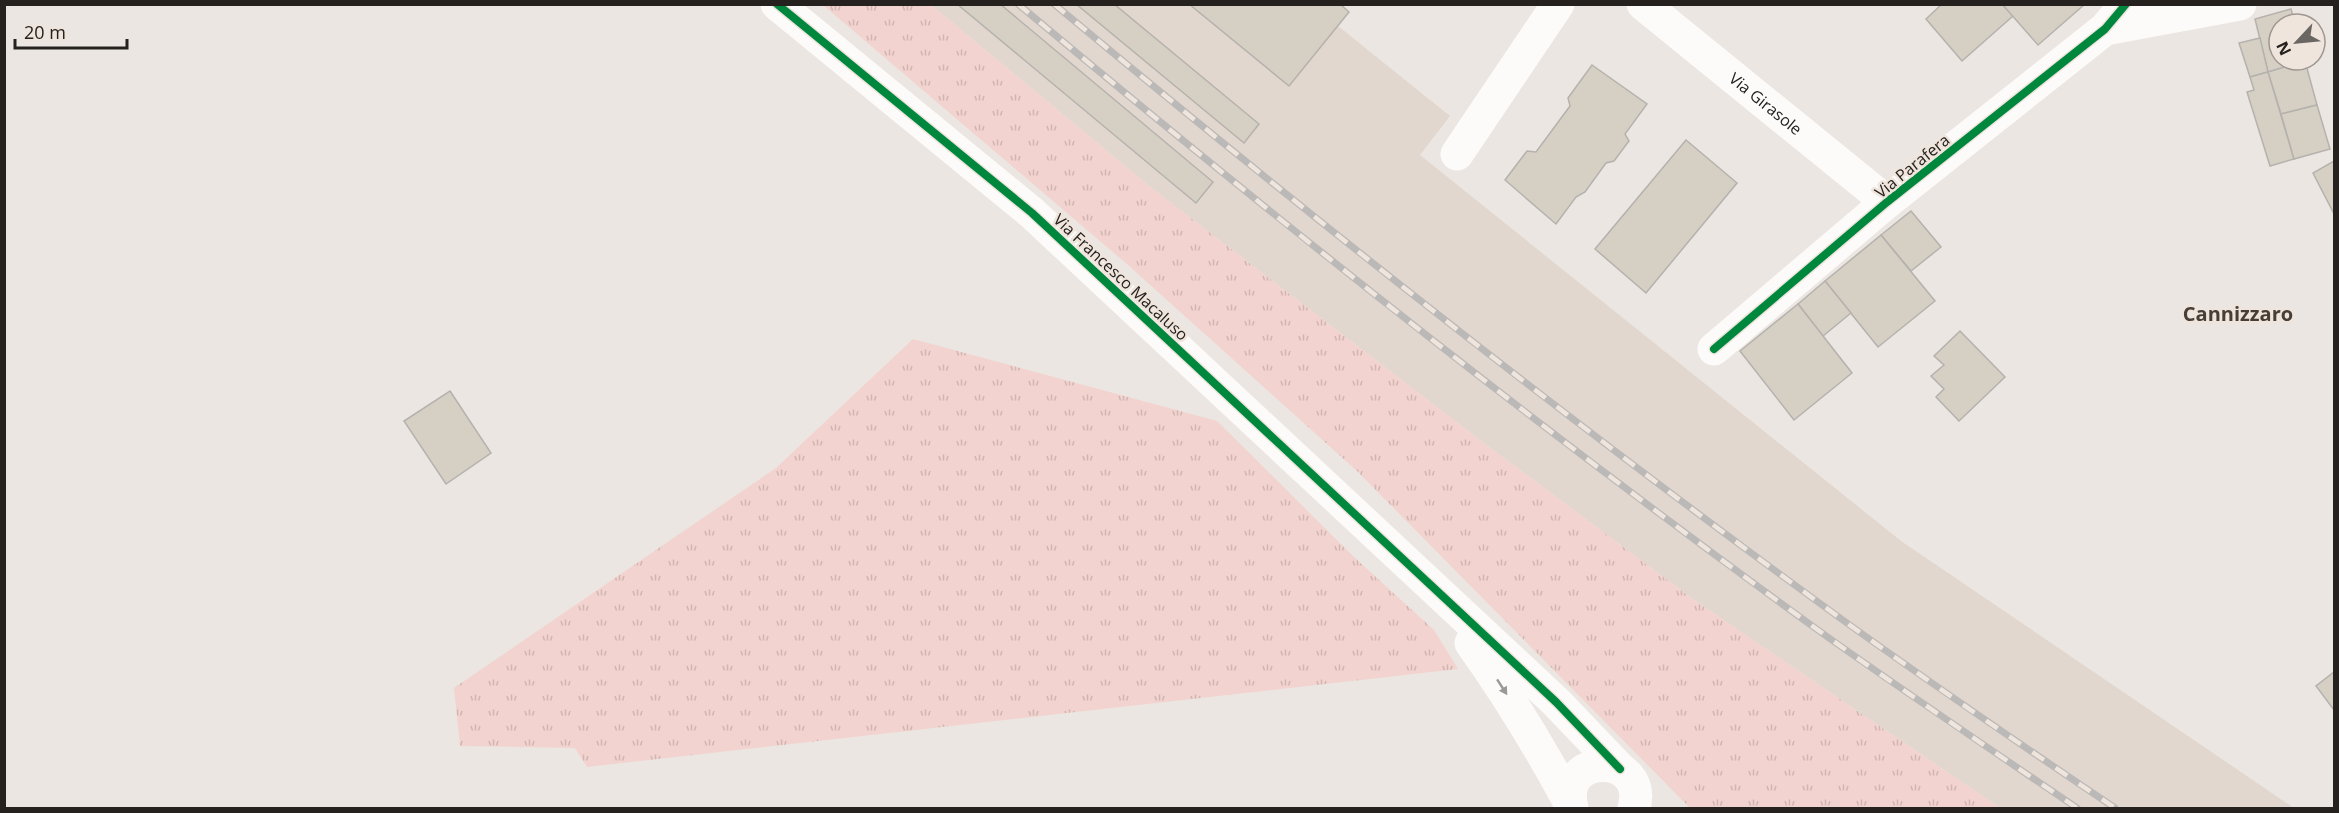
<svg xmlns="http://www.w3.org/2000/svg" width="2339" height="813" viewBox="0 0 2339 813" font-family="'Open Sans',sans-serif">
	<defs>
		<pattern id="grass-tufts" width="24" height="20" patternUnits="userSpaceOnUse" patternTransform="scale(1.5)"><rect width="24" height="20" fill="#f3d3cf"/><path d="M3 7l-1-3M5 7V3M7 7l1-3M15 17l-1-3M17 17v-4M19 17l1-3" fill="none" stroke="#d0b5b1"/></pattern>
	</defs>
	<rect width="100%" height="100%" fill="#ebe6e1"/>
	<polygon fill="#e2d7ce" points="931,5 1340,5 1349,12 1338,26 1450,116 1420,155 1901,541 2294,808 2000,808 1697,602 1485,444 1149,186"/>
	<g fill="url(#grass-tufts)">
		<polygon points="823,5 931,5 1149,186 1485,444 1697,602 2000,808 1690,808 1357,471 1128,265"/>
		<polygon points="913,339 1217,421 1355,558 1434,630 1458,669 587,767 575,748 460,746 454,688 776,468"/>
	</g>
	<g fill="#d6cfc4" stroke="#b5b2ae" stroke-width="1.5">
		<polygon points="957,4 1000,4 1213,182 1196,203"/>
		<polygon points="1076,4 1114,4 1259,124 1244,143"/>
		<polygon points="1189,4 1340,4 1349,12 1289,86"/>
		<polygon points="1942,4 2002,4 2013,16 1962,61 1926,19"/>
		<polygon points="2002,4 2085,4 2038,45"/>
		<polygon points="2291,9 2295,24 2279,24 2279,60 2305,61 2268,72 2255,19"/>
		<polygon points="2260,38 2268,72 2250,77 2239,43"/>
		<polygon points="2305,61 2317,105 2281,114 2268,72"/>
		<polygon points="1592,65 1647,104 1625,134 1629,141 1614,161 1606,163 1585,192 1576,197 1556,224 1505,180 1527,151 1536,152 1570,106 1568,98"/>
		<polygon points="2268,72 2294,159 2270,166 2247,92 2254,90 2250,77"/>
		<polygon points="2317,105 2330,149 2294,159 2281,114"/>
		<polygon points="1686,140 1737,183 1646,293 1595,249"/>
		<polygon points="2334,161 2334,214 2313,173"/>
		<polygon points="1911,211 1941,247 1911,271 1881,235"/>
		<polygon points="1881,235 1935,301 1878,347 1825,281"/>
		<polygon points="1825,281 1851,313 1823,336 1798,304"/>
		<polygon points="1798,304 1852,373 1794,420 1740,351"/>
		<polygon points="1960,331 2005,377 1959,421 1936,397 1944,389 1931,376 1944,365 1934,356"/>
		<polygon points="450,391 491,453 446,484 404,421"/>
		<polygon points="2334,672 2334,710 2316,686"/>
	</g>
	<g fill="none" stroke-linecap="round" stroke-linejoin="round">
		<g stroke="#fcfbfa" stroke-width="33">
			<polyline points="777,4 1032,213 1556,702 1620,769"/>
			<path id="s1" d="M1643 4 1887 202"/>
			<polyline points="2105,29 2240,4"/>
			<polyline points="1457,154 1558,4"/>
			<polyline points="1714,349 1887,202 2105,29 2126,4"/>
			<path d="M1471 643C1508 695 1541 749 1571 805"/>
			<path d="M1572 808C1557 751 1649 752 1634 808"/>
		</g>
		<defs>
			<g id="rail">
				<path d="M1018 4C1281 224 1551 438 1829 638 1911 696 1994 752 2077 808"/>
				<path d="M1054 4C1310 217 1571 423 1840 618 1930 683 2023 746 2115 808"/>
			</g>
		</defs>
		<use href="#rail" stroke="#bbb9b8" stroke-width="7"/>
		<use href="#rail" stroke="#efe5dd" stroke-width="4.5" stroke-dasharray="14" stroke-linecap="butt"/>
		<defs>
			<g id="cycleway">
				<polyline points="777,4 1032,213 1556,702 1620,769"/>
				<polyline points="1714,349 1887,202 2105,29 2126,4"/>
			</g>
		</defs>
		<use href="#cycleway" stroke="#efe5dd" stroke-width="11"/>
		<use href="#cycleway" stroke="#00873e" stroke-width="8"/>
	</g>
	<defs><path id="oneway-solid" d="M-6-.8H1V-3.2L6.5 0L1 3.2V.8H-6Z" transform="scale(1.5)"/></defs>
	<use fill="#9b9997" href="#oneway-solid" transform="translate(1502 687) rotate(57)"/>
	<g text-anchor="middle" dominant-baseline="central" stroke-width="5" stroke-linejoin="round" paint-order="stroke">
		<g font-size="16" fill="#25211e" stroke="#efe5dd">
			<text stroke="none"><textPath href="#s1" startOffset="158">Via Girasole</textPath></text>
			<text transform="translate(1912 166) rotate(-39)">Via Parafera</text>
			<text transform="translate(1121 277) rotate(43)">Via Francesco Macaluso</text>
		</g>
		<g font-size="20" font-weight="bold" fill="#463e37" stroke="#efe5dd">
			<text x="2238" y="313">Cannizzaro</text>
		</g>
	</g>
	<rect width="2339" height="813" fill="none" stroke="#25211e" stroke-width="12"/>
	<g transform="translate(2297 42) rotate(244)"><circle r="28" fill="#efe5dd" stroke="#9e9791" stroke-width="1.5"/>
	<path d="M0-4.5L10 22L0 15L-10 22Z" fill="#6a6662"/>
	<text y="-9" font-size="16" font-weight="bold" text-anchor="middle" fill="#25211e">N</text>
	</g>
	<path d="M15 39v9h112v-9" fill="none" stroke="#25211e" stroke-width="3"/>
	<text x="24" y="39" font-size="18" fill="#25211e" stroke="#efe5dd" stroke-width="4.5" paint-order="stroke">20 m</text>
</svg>
